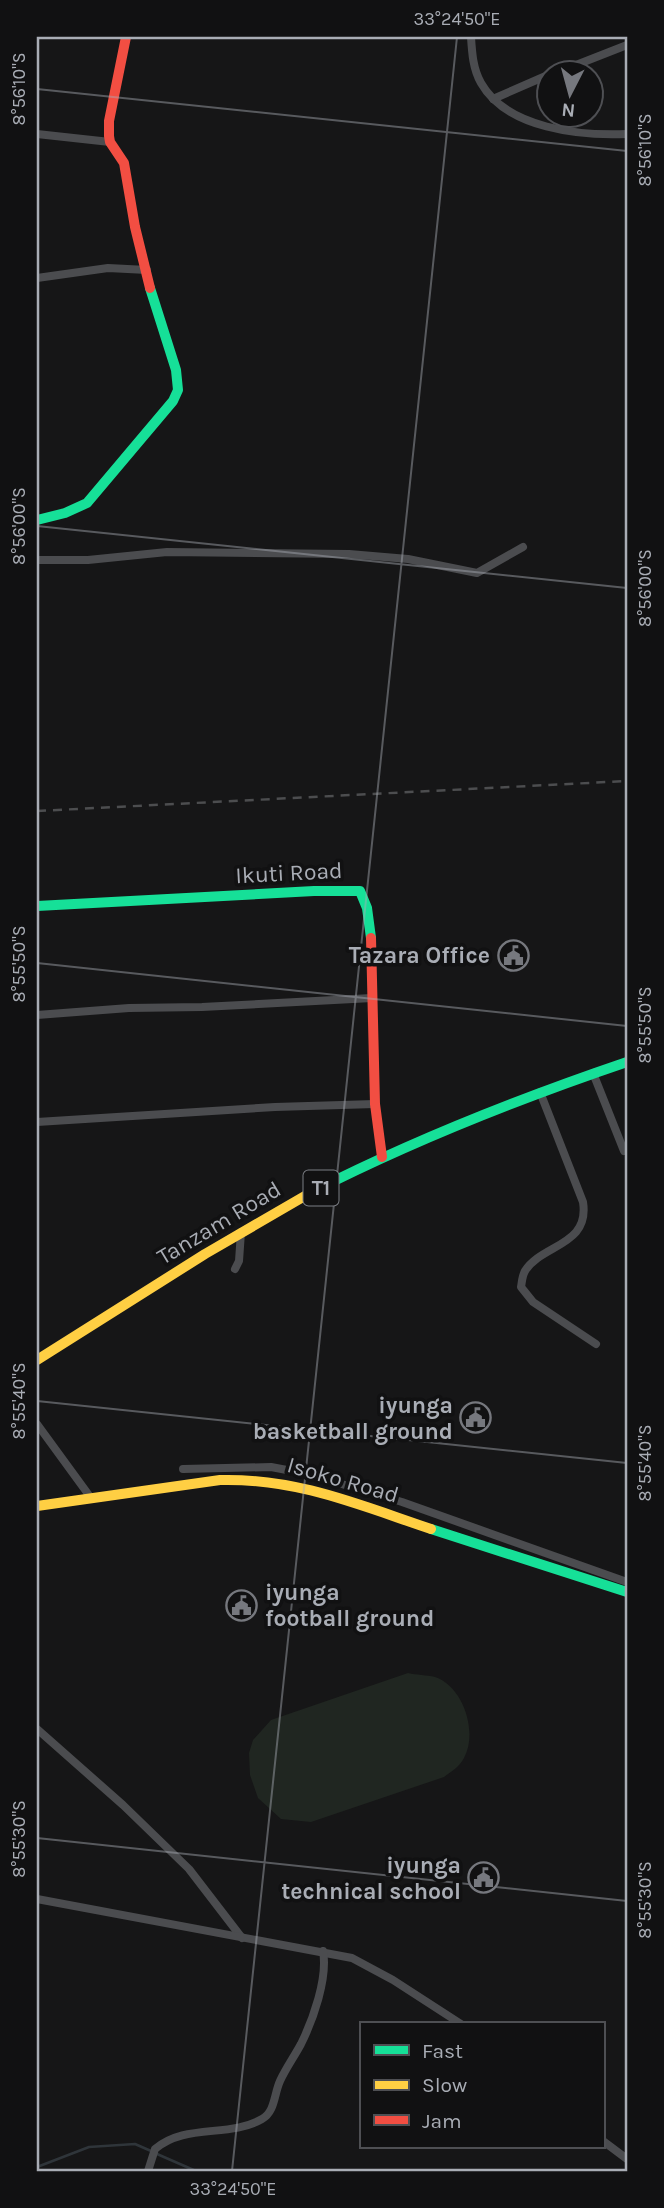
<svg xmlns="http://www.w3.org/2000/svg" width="664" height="2208" viewBox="0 0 664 2208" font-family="Karla,sans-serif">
	<rect width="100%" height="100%" fill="#161617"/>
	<path fill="#202621" d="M408 1673C416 1675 427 1675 435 1677 464 1687 478 1733 464 1758 459 1767 452 1771 444 1777L311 1822 281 1819 258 1798 250 1775 249 1753 253 1740 271 1720Z"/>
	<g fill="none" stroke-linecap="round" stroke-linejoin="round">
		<g stroke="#2f353a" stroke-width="2.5">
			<polyline points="157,2154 196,2171"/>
			<polyline points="37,2167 89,2147 135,2144 151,2151"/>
		</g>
		<g stroke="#4b4c4f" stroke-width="8">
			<path d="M471 37C472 53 473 69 481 83 507 129 581 136 627 134"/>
			<polyline points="553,74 627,45"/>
			<polyline points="493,99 548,75"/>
			<polyline points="37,134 110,142"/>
			<polyline points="37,278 108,268 147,270"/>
			<polyline points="37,560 88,560 167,552 349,554 408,559 477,573 523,547"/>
			<polyline points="37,1015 129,1008 202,1007 372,998"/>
			<polyline points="593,1073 624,1151"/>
			<path d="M540 1092 583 1202C590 1246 542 1244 525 1271 522 1276 522 1282 521 1287L533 1302 596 1344"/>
			<polyline points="37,1122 275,1107 375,1104"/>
			<polyline points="235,1269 239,1261 241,1232"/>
			<polyline points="37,1424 91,1498"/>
			<polyline points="183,1469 271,1467 308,1474 402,1502 627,1582"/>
			<polyline points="37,1729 123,1805 189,1869 242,1938"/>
			<polyline points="37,1899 352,1958 393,1980 461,2024"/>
			<polyline points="603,2141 627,2159"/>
			<path d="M148 2171 155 2149C185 2123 229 2138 262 2119 275 2112 274 2094 280 2081 286 2068 294 2057 301 2044 313 2020 328 1978 323 1951"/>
		</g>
		<g stroke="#16e098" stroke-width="10">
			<polyline points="37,520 65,513 87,503 173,401 178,390 176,370 150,288"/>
			<polyline points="37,906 314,891 360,891 367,908 371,938"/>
			<path d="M310 1193C412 1141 518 1099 627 1062"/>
			<polyline points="431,1529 627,1592"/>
		</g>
		<g stroke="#ffcf43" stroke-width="10">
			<polyline points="37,1360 205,1254 310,1193"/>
			<path d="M37 1506 220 1480C297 1478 359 1505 431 1529"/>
		</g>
		<g stroke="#f24e42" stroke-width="10">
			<polyline points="126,37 109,121 109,136 110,142 124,163 135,227 150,288"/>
			<polyline points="371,938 375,1104 382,1157"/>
		</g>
		<polyline stroke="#4c4d4f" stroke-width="2.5" stroke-dasharray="9 7" stroke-linecap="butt" points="37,811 627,781"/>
	</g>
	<path fill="none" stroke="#a9adb5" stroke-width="2" stroke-opacity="0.45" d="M37 89 627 151M37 526 627 588M37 963 627 1026M37 1401 627 1463M37 1838 627 1901M232 2171 457 37"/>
	<defs>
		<symbol id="civic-ring" viewBox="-11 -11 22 22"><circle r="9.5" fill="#111112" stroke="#76787e" stroke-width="1.5"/><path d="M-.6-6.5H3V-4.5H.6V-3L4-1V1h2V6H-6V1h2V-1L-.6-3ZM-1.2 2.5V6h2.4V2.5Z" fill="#76787e"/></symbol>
	</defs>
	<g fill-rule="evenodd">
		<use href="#civic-ring" x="496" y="938" width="35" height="35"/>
		<use href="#civic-ring" x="458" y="1400" width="35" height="35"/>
		<use href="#civic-ring" x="224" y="1588" width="35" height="35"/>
		<use href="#civic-ring" x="466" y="1860" width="35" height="35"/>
	</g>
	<g text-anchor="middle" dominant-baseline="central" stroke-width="7" stroke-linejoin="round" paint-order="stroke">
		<rect fill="#111112" stroke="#7b7e84" stroke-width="2" x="303.5" y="1170.5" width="35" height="35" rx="5"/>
		<g font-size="21" font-weight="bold" fill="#a9adb5">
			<text x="321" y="1188">T1</text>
		</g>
		<g font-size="23" fill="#a9adb5" stroke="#111112">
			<text transform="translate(289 873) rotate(-3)">Ikuti Road</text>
			<text transform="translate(219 1223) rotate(-31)">Tanzam Road</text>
			<text transform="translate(343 1480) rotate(16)">Isoko Road</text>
		</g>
		<g font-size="23" font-weight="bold" fill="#a9adb5" stroke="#111112" text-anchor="end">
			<text x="490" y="955">Tazara Office</text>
			<text x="453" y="1405">iyunga<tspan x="453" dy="26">basketball ground</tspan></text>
			<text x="265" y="1592" text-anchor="start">iyunga<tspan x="265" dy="26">football ground</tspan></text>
			<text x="461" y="1865">iyunga<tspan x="461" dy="26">technical school</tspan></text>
		</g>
	</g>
	<rect width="664" height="2208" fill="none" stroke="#111112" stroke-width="77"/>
	<rect x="360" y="2022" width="245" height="126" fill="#111112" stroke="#4e4f53" stroke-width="2"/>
	<rect x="374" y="2045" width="35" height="10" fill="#16e098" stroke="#4e4f53" stroke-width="2"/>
	<text x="422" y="2058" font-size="21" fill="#a9adb5">Fast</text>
	<rect x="374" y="2080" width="35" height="10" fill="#ffcf43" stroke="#4e4f53" stroke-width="2"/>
	<text x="422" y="2092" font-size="21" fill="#a9adb5">Slow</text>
	<rect x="374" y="2115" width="35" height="10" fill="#f24e42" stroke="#4e4f53" stroke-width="2"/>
	<text x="422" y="2128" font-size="21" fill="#a9adb5">Jam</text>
	<g transform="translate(570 94) rotate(186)"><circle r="33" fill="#111112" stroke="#4e4f53" stroke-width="2"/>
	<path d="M0-5L12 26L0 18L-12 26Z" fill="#76787e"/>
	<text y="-10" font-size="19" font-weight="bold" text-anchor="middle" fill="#a9adb5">N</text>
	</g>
	<rect x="38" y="38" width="588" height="2132" fill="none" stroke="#a9adb5" stroke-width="2.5"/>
	<g font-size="18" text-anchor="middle" fill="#a9adb5">
		<text x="457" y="25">33°24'50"E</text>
		<text transform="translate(19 89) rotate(-90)" y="6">8°56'10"S</text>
		<text transform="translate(645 150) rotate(-90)" y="6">8°56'10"S</text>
		<text transform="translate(19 526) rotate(-90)" y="6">8°56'00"S</text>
		<text transform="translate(645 588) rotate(-90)" y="6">8°56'00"S</text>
		<text transform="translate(19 964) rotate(-90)" y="6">8°55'50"S</text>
		<text transform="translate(645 1025) rotate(-90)" y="6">8°55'50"S</text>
		<text transform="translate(19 1401) rotate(-90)" y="6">8°55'40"S</text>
		<text transform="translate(645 1463) rotate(-90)" y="6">8°55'40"S</text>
		<text transform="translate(19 1839) rotate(-90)" y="6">8°55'30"S</text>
		<text transform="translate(645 1900) rotate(-90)" y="6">8°55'30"S</text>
		<text x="233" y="2195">33°24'50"E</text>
	</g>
</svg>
